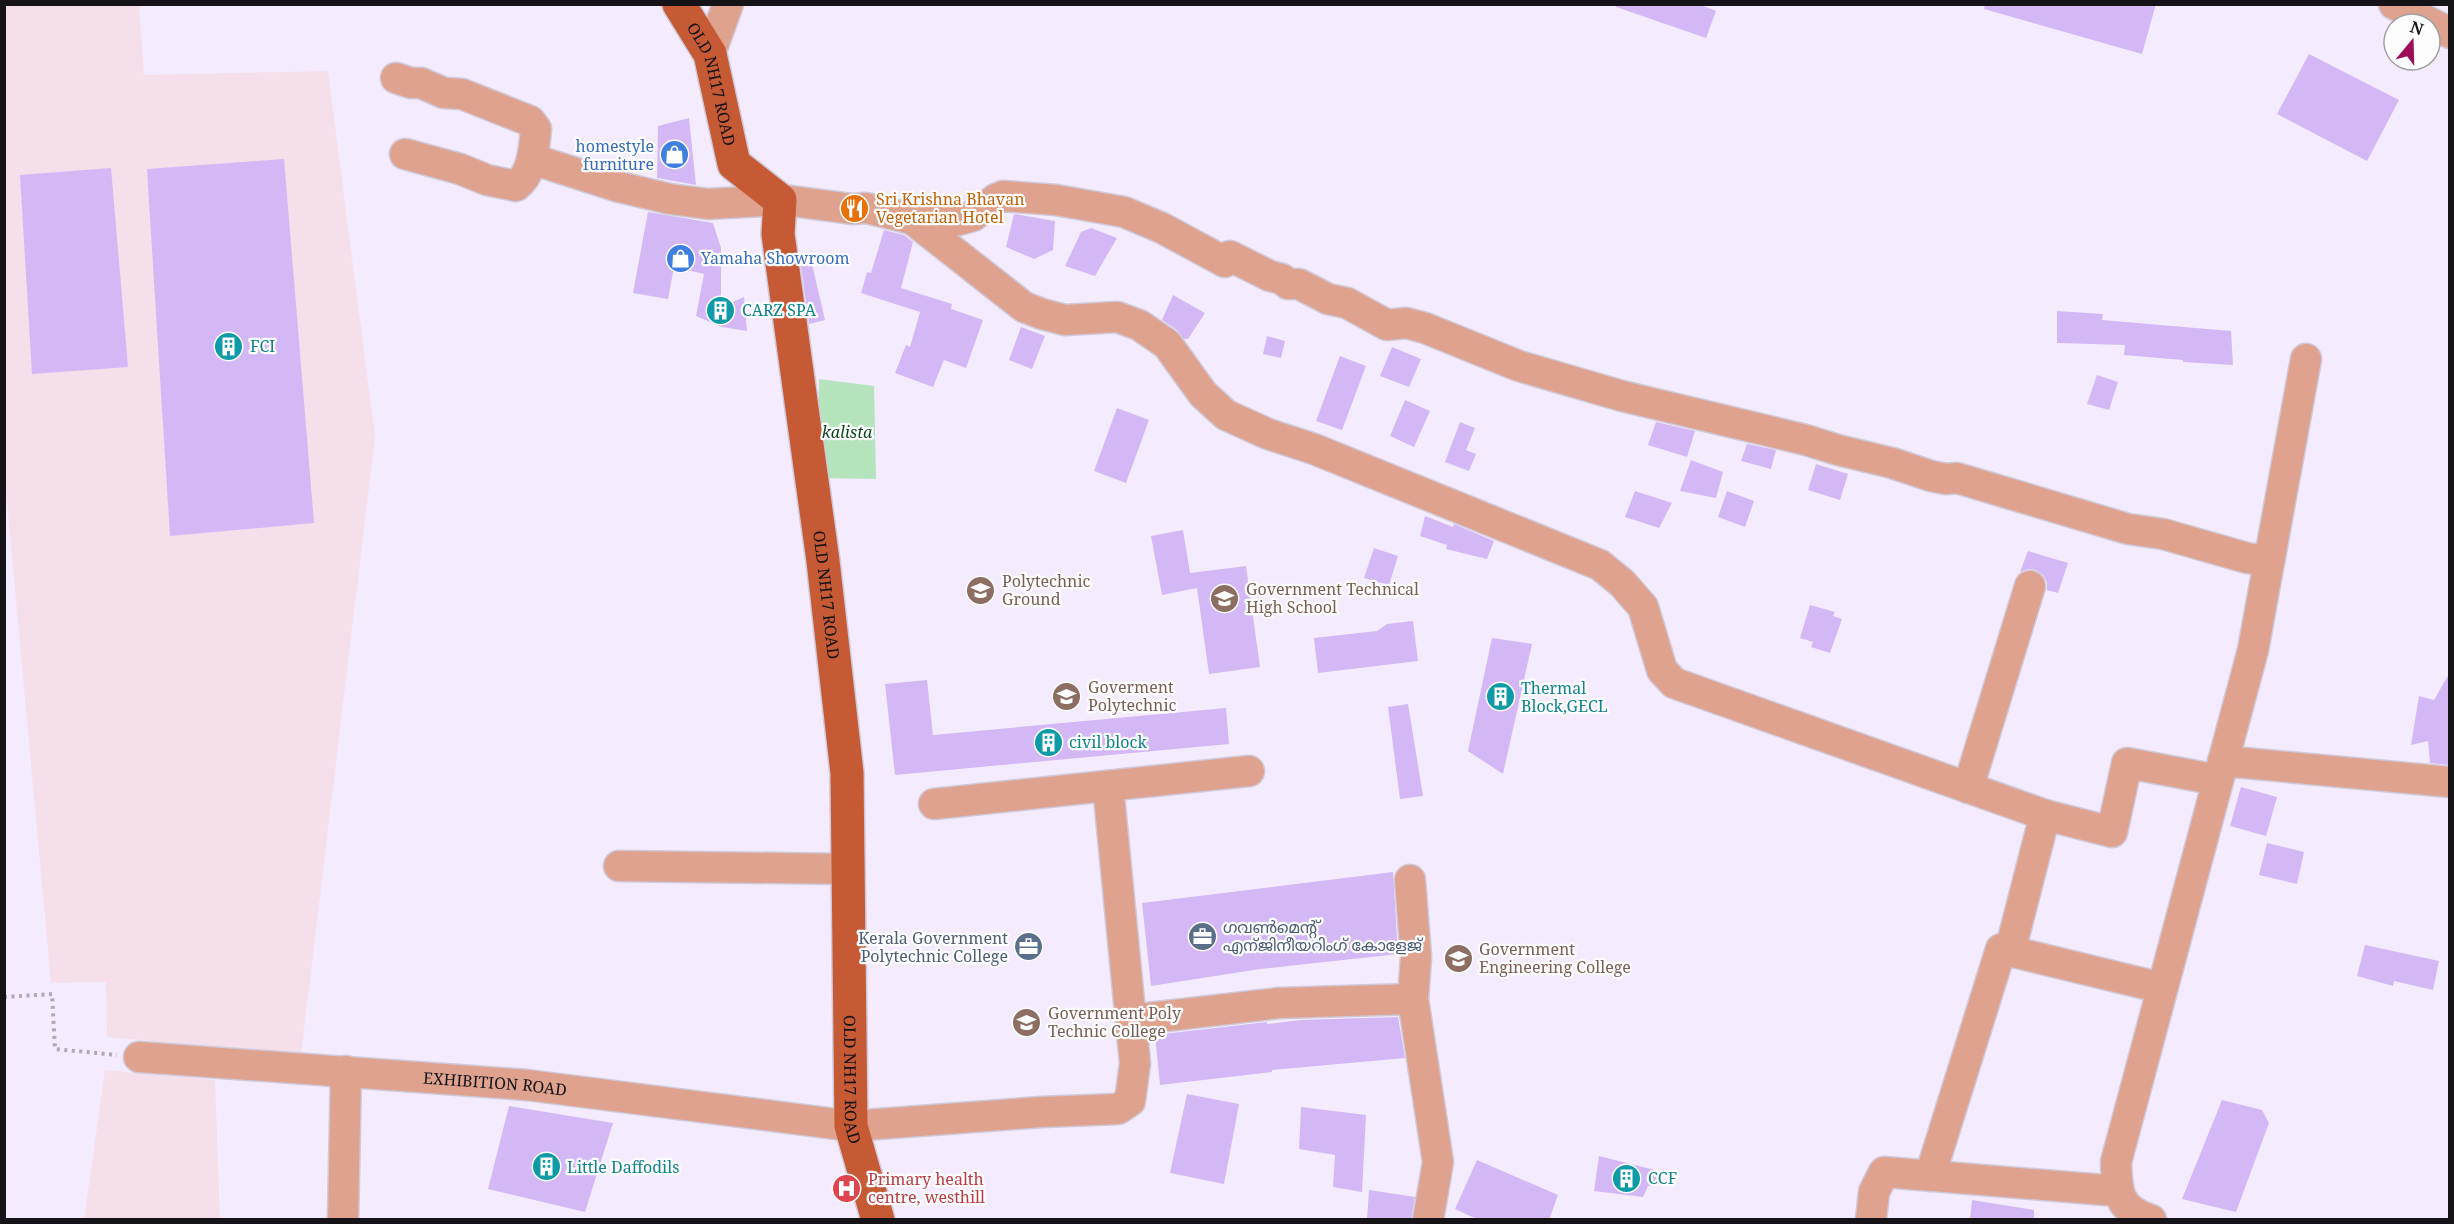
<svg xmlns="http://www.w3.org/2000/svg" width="2454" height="1224" viewBox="0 0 2454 1224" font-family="'Noto Serif','Noto Sans Malayalam',serif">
	<rect width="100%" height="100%" fill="#f4ecfe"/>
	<g fill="#f5dfeb">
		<polygon points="4,5 139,5 144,75 328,71 375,437 301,1055 107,1037 106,982 51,983 5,480"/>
		<polygon points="105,1070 215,1080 220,1219 84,1219"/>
	</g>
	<polygon fill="#b4e3bc" points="819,379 874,386 876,479 818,478"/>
	<g fill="#d4b8f5">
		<polygon points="1617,4 1698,4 1716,11 1706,38 1616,7"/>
		<polygon points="1985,4 2156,4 2142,54 1984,9"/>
		<polygon points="2309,54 2399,100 2367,161 2277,114"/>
		<polygon points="689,118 696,185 657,178 658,126"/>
		<polygon points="284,159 314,523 170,536 147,169"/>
		<polygon points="111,168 128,367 32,374 20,175"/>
		<polygon points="648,212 713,223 721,248 721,307 744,297 747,331 722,327 696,316 704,274 674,267 668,299 633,293"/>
		<polygon points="1014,214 1055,221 1053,250 1034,259 1006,247"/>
		<polygon points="1091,228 1117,238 1095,276 1065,266 1081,232"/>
		<polygon points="884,230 904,235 913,242 901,288 952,304 951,309 983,320 966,368 944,360 933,387 895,373 906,345 910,347 920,312 861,293 867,272 871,273"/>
		<polygon points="812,264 825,320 809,324 801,266"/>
		<polygon points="1173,295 1205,313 1188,339 1184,339 1177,330 1162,320"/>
		<polygon points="2057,311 2103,314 2102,320 2231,331 2233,365 2183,362 2183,360 2124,355 2125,345 2057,343"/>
		<polygon points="1021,327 1045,336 1032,369 1009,360"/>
		<polygon points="1267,336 1285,341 1281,358 1263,354"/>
		<polygon points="1392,347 1421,359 1409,387 1380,376"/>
		<polygon points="1340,356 1366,366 1342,430 1316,421"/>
		<polygon points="2097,375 2118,382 2109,410 2087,404"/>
		<polygon points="1405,400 1430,411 1414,447 1390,436"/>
		<polygon points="1117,408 1149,420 1126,483 1094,471"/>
		<polygon points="1460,422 1475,428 1466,450 1476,454 1469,471 1445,462"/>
		<polygon points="1656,422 1695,431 1687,457 1648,445"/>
		<polygon points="1747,444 1776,450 1771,469 1741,461"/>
		<polygon points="1691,460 1723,472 1716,498 1680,491"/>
		<polygon points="1816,464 1848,474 1840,500 1808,490"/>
		<polygon points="1635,491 1672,503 1659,528 1625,517"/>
		<polygon points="1727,491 1754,501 1745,527 1718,517"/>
		<polygon points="1425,516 1453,527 1454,524 1494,541 1487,559 1446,549 1447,545 1420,536"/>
		<polygon points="1183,530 1190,573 1246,566 1260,667 1209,674 1197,588 1162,595 1151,536"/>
		<polygon points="1374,548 1398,556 1389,585 1364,578"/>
		<polygon points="2028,551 2068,563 2058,593 2047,590 2047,582 2043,575 2036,570 2027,569 2020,572"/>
		<polygon points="1810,605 1835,612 1833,616 1842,619 1830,653 1811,647 1813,642 1800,638"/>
		<polygon points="1413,621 1418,661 1318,673 1314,638 1377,631 1387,624"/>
		<polygon points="1492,638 1532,644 1503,774 1468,751"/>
		<polygon points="2450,672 2450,765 2430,763 2428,741 2411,745 2419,696 2434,700"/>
		<polygon points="927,680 933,735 1226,708 1229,744 895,775 885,684"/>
		<polygon points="1408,704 1423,796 1400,799 1388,707"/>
		<polygon points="2241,787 2277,797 2266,836 2230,826"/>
		<polygon points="2267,843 2304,852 2297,884 2259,875"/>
		<polygon points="1393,872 1398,954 1260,969 1151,986 1142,903"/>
		<polygon points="2365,945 2439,961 2433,990 2394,981 2393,986 2357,976"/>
		<polygon points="1398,1017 1405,1058 1272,1070 1272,1072 1160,1085 1155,1035 1267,1022 1267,1024 1301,1020"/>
		<polygon points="1187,1094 1239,1104 1224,1184 1170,1173"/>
		<polygon points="2222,1100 2262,1110 2269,1123 2236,1212 2182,1199"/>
		<polygon points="509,1106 613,1123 585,1212 488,1189"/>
		<polygon points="1301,1107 1366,1115 1362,1192 1333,1187 1335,1155 1299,1149"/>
		<polygon points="1599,1156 1659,1171 1656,1185 1648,1186 1643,1197 1594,1191"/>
		<polygon points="1477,1160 1558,1195 1549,1220 1479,1220 1455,1209"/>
		<polygon points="1369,1190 1415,1197 1411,1220 1367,1220"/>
		<polygon points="1972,1200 2034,1210 2034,1220 1970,1220"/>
	</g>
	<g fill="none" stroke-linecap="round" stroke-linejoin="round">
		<defs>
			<g id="minor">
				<polyline points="2394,4 2450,33"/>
				<polyline points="710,54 728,4"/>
				<path d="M396 78 411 83H421L444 93 462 94 530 121 536 129C534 149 533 173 516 186L487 180 460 169 405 154"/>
				<polyline points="532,159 619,187 670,199 708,204 784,200 852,209 866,208 912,219 933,221 959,220 973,216 996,199 1003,196 1056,200 1124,212 1162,228 1225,262 1230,256 1270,276 1282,279 1288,284 1299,284 1328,299 1347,303 1387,325 1406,323 1425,328 1519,366 1622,396 1806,440 1838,450 1892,463 1931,476 1946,479 1957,478 2128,529 2163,534 2247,558 2269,561"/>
				<polyline points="912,219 1024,307 1042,314 1065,320 1117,317 1139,325 1167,344 1203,394 1226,415 1268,434 1314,449 1600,565 1622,583 1643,607 1662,670 1674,683 2045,815"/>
				<polyline points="2223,761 2450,782"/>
				<polyline points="1968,788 2030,586"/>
				<polyline points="934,804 1249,771"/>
				<polyline points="619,866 848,869"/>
				<polyline points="1410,880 1416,957 1413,999 1438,1162 1428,1220"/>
				<polyline points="2010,951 2045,815 2112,832 2127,763 2218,780"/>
				<polyline points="1131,1020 1279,1003 1413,999"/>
				<path id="s1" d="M139 1057 527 1085 851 1126 1041 1112 1118 1109 1130 1101 1135 1063 1108 786"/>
				<polyline points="1930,1176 2001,949 2162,988"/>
				<polyline points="343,1220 346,1071"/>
				<polyline points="1871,1220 1874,1192 1884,1172 2117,1191"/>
				<path d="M2151 1220C2118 1209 2117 1193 2116 1162L2253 650 2306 359"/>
			</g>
			<g id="major">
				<path id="s2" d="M679 4 710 54 734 164 780 200 778 234 823 561 847 773 851 1126 878 1220"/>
			</g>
		</defs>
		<use href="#minor" stroke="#d0c9d9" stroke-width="33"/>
		<use href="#major" stroke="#d0c9d9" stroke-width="36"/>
		<polyline stroke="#aea7b5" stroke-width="4" stroke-dasharray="3 4.5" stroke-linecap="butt" points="4,997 52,994 55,1049 117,1055"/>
		<use href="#minor" stroke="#dea28e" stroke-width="30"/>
		<use href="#major" stroke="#c55a35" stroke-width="33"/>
	</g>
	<defs>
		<symbol id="shop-disc" viewBox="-11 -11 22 22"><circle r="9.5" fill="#3f7fe0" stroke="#fdfdfd"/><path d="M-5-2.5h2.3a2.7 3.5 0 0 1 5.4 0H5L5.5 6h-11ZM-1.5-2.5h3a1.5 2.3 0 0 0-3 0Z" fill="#fff"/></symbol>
		<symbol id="restaurant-disc" viewBox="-11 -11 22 22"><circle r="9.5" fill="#e8710a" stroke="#fdfdfd"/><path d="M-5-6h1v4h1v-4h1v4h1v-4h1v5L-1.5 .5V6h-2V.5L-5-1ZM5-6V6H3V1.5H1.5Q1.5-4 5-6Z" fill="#fff"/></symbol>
		<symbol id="building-disc" viewBox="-11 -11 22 22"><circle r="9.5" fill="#0f9aa8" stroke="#fdfdfd"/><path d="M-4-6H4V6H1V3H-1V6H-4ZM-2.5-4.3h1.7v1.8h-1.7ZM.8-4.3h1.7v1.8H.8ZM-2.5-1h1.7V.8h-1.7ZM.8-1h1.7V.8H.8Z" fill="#fff"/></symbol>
		<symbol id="university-disc" viewBox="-11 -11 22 22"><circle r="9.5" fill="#8d6e63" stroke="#fdfdfd"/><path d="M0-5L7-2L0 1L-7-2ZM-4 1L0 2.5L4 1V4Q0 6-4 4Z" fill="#fff"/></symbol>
		<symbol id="school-disc" viewBox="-11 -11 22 22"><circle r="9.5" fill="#8d6e63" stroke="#fdfdfd"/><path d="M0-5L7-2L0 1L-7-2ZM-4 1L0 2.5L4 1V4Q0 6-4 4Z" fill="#fff"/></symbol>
		<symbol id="office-disc" viewBox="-11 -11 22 22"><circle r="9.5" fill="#5c6f8a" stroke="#fdfdfd"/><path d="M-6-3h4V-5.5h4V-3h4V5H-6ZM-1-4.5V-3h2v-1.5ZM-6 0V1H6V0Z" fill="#fff"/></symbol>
		<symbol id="hospital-disc" viewBox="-11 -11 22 22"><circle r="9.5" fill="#e0444e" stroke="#fdfdfd"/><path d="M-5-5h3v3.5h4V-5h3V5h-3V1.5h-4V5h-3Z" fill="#fff"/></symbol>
	</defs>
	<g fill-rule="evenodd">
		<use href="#shop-disc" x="658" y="138" width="33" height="33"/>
		<use href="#restaurant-disc" x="838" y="192" width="33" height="33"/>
		<use href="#shop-disc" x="664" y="242" width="33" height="33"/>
		<use href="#building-disc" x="704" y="294" width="33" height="33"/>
		<use href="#building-disc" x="212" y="330" width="33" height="33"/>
		<use href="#university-disc" x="964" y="574" width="33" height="33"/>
		<use href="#school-disc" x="1208" y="582" width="33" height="33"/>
		<use href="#university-disc" x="1050" y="680" width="33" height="33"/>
		<use href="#building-disc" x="1484" y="680" width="33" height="33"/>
		<use href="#building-disc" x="1032" y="726" width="33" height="33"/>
		<use href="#office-disc" x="1186" y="920" width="33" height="33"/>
		<use href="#office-disc" x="1012" y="930" width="33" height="33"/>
		<use href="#university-disc" x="1442" y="942" width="33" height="33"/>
		<use href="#university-disc" x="1010" y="1006" width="33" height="33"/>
		<use href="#building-disc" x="530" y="1150" width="33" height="33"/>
		<use href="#building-disc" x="1610" y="1162" width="33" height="33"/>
		<use href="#hospital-disc" x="830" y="1172" width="33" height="33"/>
	</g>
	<g text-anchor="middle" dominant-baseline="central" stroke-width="4.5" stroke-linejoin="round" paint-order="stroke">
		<g font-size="16" fill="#151218" stroke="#fdfdfd">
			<text stroke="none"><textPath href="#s2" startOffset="88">OLD NH17 ROAD</textPath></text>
			<text stroke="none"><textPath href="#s2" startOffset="628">OLD NH17 ROAD</textPath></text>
			<text stroke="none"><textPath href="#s2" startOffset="1114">OLD NH17 ROAD</textPath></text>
			<text stroke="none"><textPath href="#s1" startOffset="357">EXHIBITION ROAD</textPath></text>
		</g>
		<g font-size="16" fill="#366cbe" stroke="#fdfdfd" text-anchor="end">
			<text x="654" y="146">homestyle<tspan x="654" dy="18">furniture</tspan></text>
			<text x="701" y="258" text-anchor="start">Yamaha Showroom</text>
		</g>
		<g font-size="16" fill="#c56008" stroke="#fdfdfd" text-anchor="start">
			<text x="876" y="199">Sri Krishna Bhavan<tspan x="876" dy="18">Vegetarian Hotel</tspan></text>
		</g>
		<g font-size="16" fill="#0d838f" stroke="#fdfdfd" text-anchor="start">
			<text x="742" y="310">CARZ SPA</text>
			<text x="250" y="346">FCI</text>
			<text x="1521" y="688">Thermal<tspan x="1521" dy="18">Block,GECL</tspan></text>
			<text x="1069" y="742">civil block</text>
			<text x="567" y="1167">Little Daffodils</text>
			<text x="1648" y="1178">CCF</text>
		</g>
		<g font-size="16" font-style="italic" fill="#0d441e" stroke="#fdfdfd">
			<text x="847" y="432">kalista</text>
		</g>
		<g font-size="16" fill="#785e54" stroke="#fdfdfd" text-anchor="start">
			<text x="1002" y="581">Polytechnic<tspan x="1002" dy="18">Ground</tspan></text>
			<text x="1246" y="589">Government Technical<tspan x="1246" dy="18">High School</tspan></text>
			<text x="1088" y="687">Goverment<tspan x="1088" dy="18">Polytechnic</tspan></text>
			<text x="1479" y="949">Government<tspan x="1479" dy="18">Engineering College</tspan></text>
			<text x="1048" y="1013">Government Poly<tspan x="1048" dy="18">Technic College</tspan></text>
		</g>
		<g font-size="16" fill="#4e5e75" stroke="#fdfdfd" text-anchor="start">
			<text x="1223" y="927">ഗവൺമെന്റ്<tspan x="1223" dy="18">എന്ജിനീയറിംഗ് കോളേജ്</tspan></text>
			<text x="1008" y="938" text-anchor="end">Kerala Government<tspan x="1008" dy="18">Polytechnic College</tspan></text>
		</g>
		<g font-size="16" fill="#be3a42" stroke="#fdfdfd" text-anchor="start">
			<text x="868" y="1179">Primary health<tspan x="868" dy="18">centre, westhill</tspan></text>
		</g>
	</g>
	<rect width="2454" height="1224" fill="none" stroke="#151218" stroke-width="12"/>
	<g transform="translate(2412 42) rotate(19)"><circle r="28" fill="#fdfdfd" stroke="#a09fa1" stroke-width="1.5"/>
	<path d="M0-4.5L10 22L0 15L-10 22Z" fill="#9e0c56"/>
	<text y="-9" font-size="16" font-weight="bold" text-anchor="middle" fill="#151218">N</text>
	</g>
</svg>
